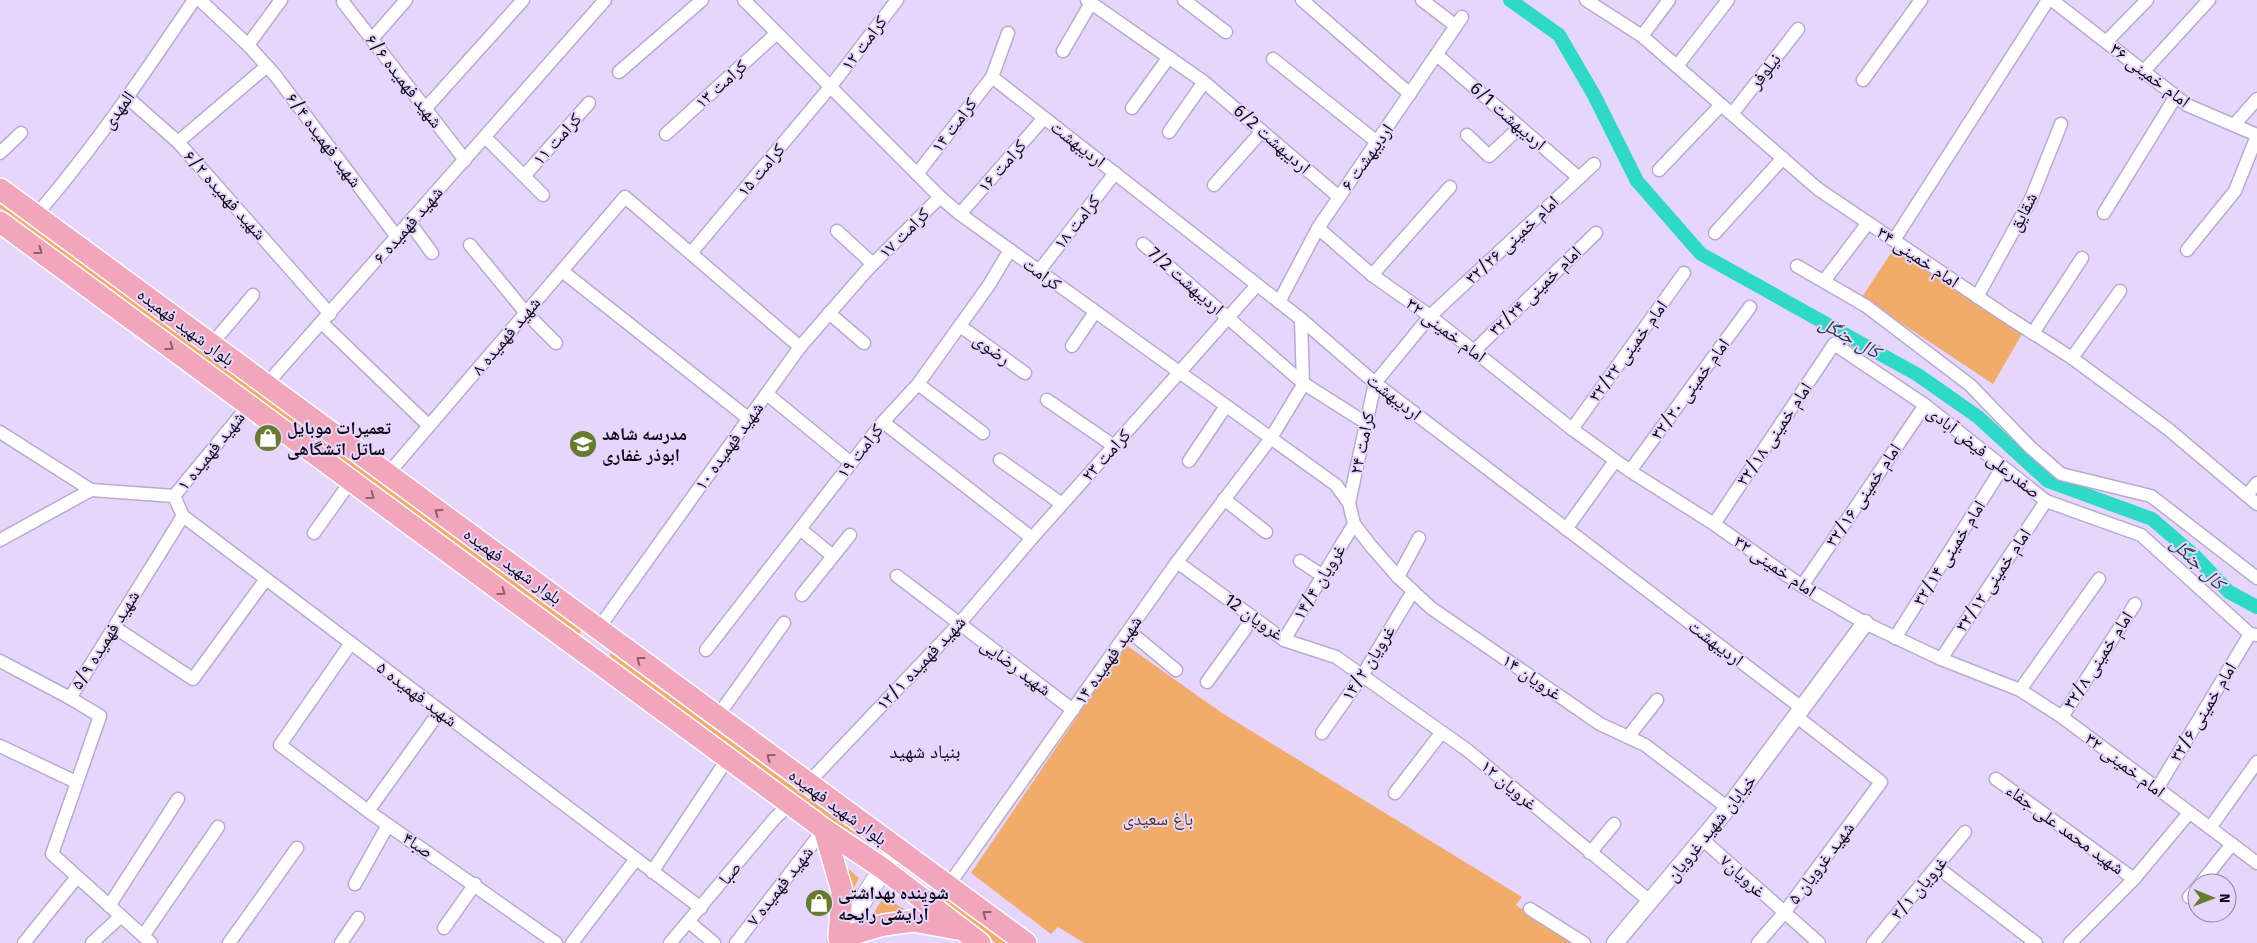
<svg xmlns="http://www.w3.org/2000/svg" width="2257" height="943" viewBox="0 0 2257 943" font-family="'Fira Sans','Noto Naskh Arabic',sans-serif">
	<rect width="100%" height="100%" fill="#e6d6fd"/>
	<g fill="#f1ac69">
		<polygon points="0,202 380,483 583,629 577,637 0,208"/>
		<polygon points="1895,247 2022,334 1993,384 1862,297"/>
		<polygon points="1126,645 1222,713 1522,897 1516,905 1571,943 1084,943 1058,927 1051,934 971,873"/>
		<polygon points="611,653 868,842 825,817 607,659"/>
		<polygon points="839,861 859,878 847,901"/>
		<polygon points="908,877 956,904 1008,943 996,943"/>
		<polygon points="884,896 913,915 866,926"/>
	</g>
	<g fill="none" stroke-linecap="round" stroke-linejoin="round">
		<polyline stroke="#2ed9c7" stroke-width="14" points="1510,0 1559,35 1594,95 1637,181 1701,254 1918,375 1978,417 2048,481 2152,519 2195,556 2229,592 2257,607"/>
		<defs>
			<g id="minor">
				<polyline points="200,0 248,45 275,75 397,237"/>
				<polyline points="744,0 940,197 960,214 1336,485 1349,503 1354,524 1371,546 1398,577 1431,608 1600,724 1645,745 1728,808"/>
				<polyline points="1087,0 1204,82 1339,197"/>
				<polyline points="1184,0 1226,32"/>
				<polyline points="1302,0 1410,94"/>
				<polyline points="1422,0 1456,26"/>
				<polyline points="1586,0 1642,36 1818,189 2003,314 2072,358 2168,429 2257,504"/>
				<polyline points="2052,0 2187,105 2257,135"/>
				<polyline points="343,2 465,160"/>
				<polyline points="1642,36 1669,0"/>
				<polyline points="372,39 406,0"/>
				<polyline points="2106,42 2147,0"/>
				<polyline points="248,45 281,0"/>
				<polyline points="1063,51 1091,3"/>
				<polyline points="1437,55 1579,178"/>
				<polyline points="1273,59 1377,142"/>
				<polyline points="267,66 178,142 330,314"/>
				<polyline points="1677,66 1728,0"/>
				<polyline points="2144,71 2209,0"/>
				<polyline points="619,72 702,0"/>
				<polyline points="992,77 1301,319 1375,383 1803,709"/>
				<polyline points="1863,80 1921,0"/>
				<polyline points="128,98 178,142"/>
				<polyline points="426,108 523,0"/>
				<polyline points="1132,108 1169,57"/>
				<polyline points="1732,114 1798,29"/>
				<polyline points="2234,125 2257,99"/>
				<polyline points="1169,132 1204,82"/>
				<polyline points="666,134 777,33"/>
				<polyline points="1467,135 1489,156 1520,127"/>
				<polyline points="485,137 543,195"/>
				<polyline points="0,153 21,133"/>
				<polyline points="1659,170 1721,105"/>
				<polyline points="917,174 992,77 1008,33"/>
				<polyline points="525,175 589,103"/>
				<polyline points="1214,185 1262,131"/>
				<polyline points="2104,213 2176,96"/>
				<polyline points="960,214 1044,118"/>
				<path d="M36 215C94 148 144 74 194 0"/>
				<polyline points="410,223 432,253"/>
				<polyline points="1318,228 1372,275 1430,316 1572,429 1630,471 1714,524 1802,586 1865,623 1941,659 2020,690 2062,717 2257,863"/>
				<polyline points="837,231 873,264"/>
				<polyline points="1715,233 1783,158"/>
				<polyline points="1894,240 2048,0"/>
				<polyline points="1143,244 1303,383 1366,423"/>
				<polyline points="470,245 526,313 556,343"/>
				<polyline points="2187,250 2235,191 2257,136"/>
				<polyline points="691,253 831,86 897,0"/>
				<polyline points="1797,266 1866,306 1970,385 2030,447 2061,474 2151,496 2257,578"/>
				<polyline points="562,271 749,419"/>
				<polyline points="1039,271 1115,173"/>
				<polyline points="1372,275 1450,187"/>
				<polyline points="1824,281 1868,223"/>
				<polyline points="1977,297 2031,199 2061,124"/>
				<polyline points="1279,302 1318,228 1462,17"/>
				<polyline points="829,313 864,343"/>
				<polyline points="322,323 429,426"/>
				<polyline points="960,326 1025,373"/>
				<polyline points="2033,333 2082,258"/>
				<polyline points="211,345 253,295"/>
				<polyline points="1072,346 1095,312"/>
				<polyline points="1475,350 1596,233"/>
				<polyline points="2072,358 2120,291"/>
				<polyline points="918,384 983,433"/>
				<polyline points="265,386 605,0"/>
				<polyline points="767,394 851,463"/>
				<polyline points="1047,400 1114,446"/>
				<polyline points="249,405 174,496 183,516 701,908"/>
				<polyline points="883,422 1032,538"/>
				<polyline points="1572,429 1684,273"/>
				<polyline points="0,432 91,490 174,496"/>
				<polyline points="1000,460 1062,504"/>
				<polyline points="1189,461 1226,406"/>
				<polyline points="1630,471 1750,307"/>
				<polyline points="387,475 625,197 800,347"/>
				<polyline points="2247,495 2257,483"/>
				<polyline points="1224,499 1266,532"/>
				<polyline points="1349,503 1375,383 1430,316 1594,164"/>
				<polyline points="1714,524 1834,344 1925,405 2046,501 2141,535 2250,634 2257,635"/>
				<polyline points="800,529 833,556"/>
				<polyline points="1566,529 1615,461"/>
				<polyline points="314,533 351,481"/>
				<polyline points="0,540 91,490"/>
				<polyline points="1300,561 1323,576"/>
				<polyline points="1177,562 1284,640 1336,657 1467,750 1651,902"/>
				<polyline points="897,576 1073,710"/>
				<polyline points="1398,577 1419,538"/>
				<polyline points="1802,586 1925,405"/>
				<polyline points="802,595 850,535"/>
				<polyline points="114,627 193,679 266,579"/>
				<polyline points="598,629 800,347 867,270 940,197"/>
				<polyline points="1129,631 1176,670"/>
				<polyline points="1895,638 2002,468"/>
				<polyline points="1284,640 1354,524"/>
				<polyline points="351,643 280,745 368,811 556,943"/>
				<polyline points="706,650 883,422 918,384 989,285 1010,250"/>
				<polyline points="1941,659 2046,501"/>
				<polyline points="0,661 70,698 183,516"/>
				<polyline points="1207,682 1253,618"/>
				<polyline points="2020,690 2099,579"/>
				<polyline points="70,698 100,716 52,854 151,943"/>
				<polyline points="717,717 784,623"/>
				<polyline points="2062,717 2135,604"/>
				<polyline points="1322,733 1362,676 1413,591"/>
				<polyline points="1628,737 1657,700"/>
				<polyline points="0,746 76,782"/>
				<polyline points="1996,779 2134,879"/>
				<polyline points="807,784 959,624 1032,538 1257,285"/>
				<polyline points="2157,789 2250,634"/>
				<polyline points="1395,793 1442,732"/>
				<polyline points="368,811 440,711"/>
				<polyline points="2210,828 2257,762"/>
				<polyline points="1702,839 1819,943"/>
				<polyline points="1590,853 1614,824"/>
				<polyline points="1937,867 2036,943"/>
				<polyline points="652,872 728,758"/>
				<polyline points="2201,883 2232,844"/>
				<polyline points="355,884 388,825"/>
				<polyline points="948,886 1177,562 1271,438 1303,385 1301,319"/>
				<polyline points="2189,897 2197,888"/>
				<polyline points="109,906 178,799"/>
				<polyline points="1530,909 1584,943"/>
				<polyline points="689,922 714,943"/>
				<polyline points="444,928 475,884"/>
				<polyline points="143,936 218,827"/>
				<polyline points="24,943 77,877"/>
				<polyline points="92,943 121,916"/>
				<polyline points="229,943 297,848"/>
				<polyline points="341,943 358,918"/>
				<polyline points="572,943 636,859"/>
				<polyline points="670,943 775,818 790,804"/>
				<polyline points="736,943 824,829"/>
				<polyline points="1758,943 1784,913 1881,782 1797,717"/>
				<polyline points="1873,943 1965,832"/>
				<polyline points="2070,943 2134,879 2189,813"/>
			</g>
			<polyline id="tertiary" points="1615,943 1728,808 1865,623"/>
			<polyline id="secondary" points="837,940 896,849"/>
			<g id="primary">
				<polyline points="0,189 1026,943"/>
				<polyline points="0,222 824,829 882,868 980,943"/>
				<polyline points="824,829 842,891 839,938 884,925 913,921 957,929"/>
			</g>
		</defs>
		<use href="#minor" stroke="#b9aacf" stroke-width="15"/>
		<use href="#tertiary" stroke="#b9aacf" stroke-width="19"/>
		<use href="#secondary" stroke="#b9aacf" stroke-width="21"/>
		<use href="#primary" stroke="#fff" stroke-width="24"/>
		<use href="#minor" stroke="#fff" stroke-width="12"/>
		<use href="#tertiary" stroke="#fff" stroke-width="16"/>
		<use href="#secondary" stroke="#fff" stroke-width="19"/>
		<use href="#primary" stroke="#f1a6bc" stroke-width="21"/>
	</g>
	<defs><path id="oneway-chevron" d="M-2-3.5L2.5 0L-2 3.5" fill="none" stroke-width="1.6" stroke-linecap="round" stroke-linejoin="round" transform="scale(1.25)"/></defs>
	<g stroke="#8b5f71">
		<use href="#oneway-chevron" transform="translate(39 251) rotate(36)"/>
		<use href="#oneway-chevron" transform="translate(170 347) rotate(36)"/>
		<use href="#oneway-chevron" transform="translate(371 496) rotate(36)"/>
		<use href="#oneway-chevron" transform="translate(438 512) rotate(-144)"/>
		<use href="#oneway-chevron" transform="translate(502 592) rotate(36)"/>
		<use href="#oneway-chevron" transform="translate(640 660) rotate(-143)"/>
		<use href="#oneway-chevron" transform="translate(770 757) rotate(-144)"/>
		<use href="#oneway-chevron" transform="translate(986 914) rotate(-143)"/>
	</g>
	<defs>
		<symbol id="shop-disc" viewBox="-11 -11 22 22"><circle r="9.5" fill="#657c2e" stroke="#e6d6fd"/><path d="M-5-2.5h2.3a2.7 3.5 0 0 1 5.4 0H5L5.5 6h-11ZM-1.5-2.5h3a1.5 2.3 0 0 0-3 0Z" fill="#fff"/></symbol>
		<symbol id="school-disc" viewBox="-11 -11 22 22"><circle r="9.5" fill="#657c2e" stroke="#e6d6fd"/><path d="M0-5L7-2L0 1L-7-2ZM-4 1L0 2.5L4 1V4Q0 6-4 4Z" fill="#fff"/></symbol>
	</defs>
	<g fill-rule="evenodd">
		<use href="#shop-disc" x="252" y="422" width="32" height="32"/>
		<use href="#school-disc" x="567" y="428" width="32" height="32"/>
		<use href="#shop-disc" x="803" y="887" width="32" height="32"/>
	</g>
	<g text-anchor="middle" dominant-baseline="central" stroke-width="4" stroke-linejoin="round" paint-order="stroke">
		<g font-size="18" fill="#0e0815" stroke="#e6d6fd">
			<text transform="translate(864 43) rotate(-53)">کرامت ۱۲</text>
			<text transform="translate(1765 71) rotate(-52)">نیلوفر</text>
			<text transform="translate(2150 75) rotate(37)">امام خمینی ۳۶</text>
			<text transform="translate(404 81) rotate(52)">شهید فهمیده ۶/۶</text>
			<text transform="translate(721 84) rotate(-42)">کرامت ۱۳</text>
			<text transform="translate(118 110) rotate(-54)">المهدی</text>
			<text transform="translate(1508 116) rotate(41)">اردیبهشت 6/1</text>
			<text transform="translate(954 125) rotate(-53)">کرامت ۱۴</text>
			<text transform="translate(557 139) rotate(-48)">کرامت ۱۱</text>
			<text transform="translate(1272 139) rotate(41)">اردیبهشت 6/2</text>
			<text transform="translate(324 140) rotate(53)">شهید فهمیده ۶/۴</text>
			<text transform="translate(1078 144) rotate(38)">اردیبهشت</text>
			<text transform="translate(1367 157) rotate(-55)">اردیبهشت ۶</text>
			<text transform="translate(1002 166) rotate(-49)">کرامت ۱۶</text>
			<text transform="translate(761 170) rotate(-50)">کرامت ۱۵</text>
			<text transform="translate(225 195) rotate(48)">شهید فهمیده ۶/۲</text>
			<text transform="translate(2023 212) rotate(-63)">شقایق</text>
			<text transform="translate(1077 222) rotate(-52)">کرامت ۱۸</text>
			<text transform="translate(408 225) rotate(-49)">شهید فهمیده ۶</text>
			<text transform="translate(904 233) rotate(-45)">کرامت ۱۷</text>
			<text transform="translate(1512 240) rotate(-43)">امام خمینی ۳۲/۲۶</text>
			<text transform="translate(1918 257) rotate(34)">امام خمینی ۳۴</text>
			<text transform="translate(1042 274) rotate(36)">کرامت</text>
			<text transform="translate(1186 281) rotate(41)">اردیبهشت 7/2</text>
			<text transform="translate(1535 291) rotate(-44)">امام خمینی ۳۲/۲۴</text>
			<text transform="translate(186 327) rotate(37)">بلوار شهید فهمیده</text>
			<text transform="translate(1446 330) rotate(37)">امام خمینی ۳۲</text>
			<text transform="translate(506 336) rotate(-50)">شهید فهمیده ۸</text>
			<text transform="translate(992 349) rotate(36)">رضوی</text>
			<text transform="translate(1628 351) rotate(-54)">امام خمینی ۳۲/۲۲</text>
			<text transform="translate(1690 389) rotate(-54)">امام خمینی ۳۲/۲۰</text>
			<text transform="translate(1394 397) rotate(38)">اردیبهشت</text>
			<text transform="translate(1774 434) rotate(-56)">امام خمینی ۳۲/۱۸</text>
			<text transform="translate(1362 443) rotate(-78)">کرامت ۲۴</text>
			<text transform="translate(729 446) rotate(-54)">شهید فهمیده ۱۰</text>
			<text transform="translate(211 451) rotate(-51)">شهید فهمیده ۱</text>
			<text transform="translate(860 451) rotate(-52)">کرامت ۱۹</text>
			<text transform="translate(1984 452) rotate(38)">صفدرعلی فیض آبادی</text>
			<text transform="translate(1106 455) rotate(-48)">کرامت ۲۳</text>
			<text transform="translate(1863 495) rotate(-56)">امام خمینی ۳۲/۱۶</text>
			<text transform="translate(1949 553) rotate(-58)">امام خمینی ۳۲/۱۴</text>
			<text transform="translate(513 566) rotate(36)">بلوار شهید فهمیده</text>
			<text transform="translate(1775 566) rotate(34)">امام خمینی ۳۲</text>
			<text transform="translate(1993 580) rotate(-56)">امام خمینی ۳۲/۱۲</text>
			<text transform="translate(1319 582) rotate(-59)">غرویان ۱۴/۴</text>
			<text transform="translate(1254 617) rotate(35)">غرویان 12</text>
			<text transform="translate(105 640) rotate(-58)">شهید فهمیده ۵/۹</text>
			<text transform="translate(1716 643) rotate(37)">اردیبهشت</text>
			<text transform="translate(1108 660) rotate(-55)">شهید فهمیده ۱۴</text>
			<text transform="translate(2098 660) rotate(-57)">امام خمینی ۳۲/۸</text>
			<text transform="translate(921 663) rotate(-47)">شهید فهمیده ۱۲/۱</text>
			<text transform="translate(1368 663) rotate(-58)">غرویان ۱۴/۲</text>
			<text transform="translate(1016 667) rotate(37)">شهید رضایی</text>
			<text transform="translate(1532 677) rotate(34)">غرویان ۱۴</text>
			<text transform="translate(417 694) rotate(37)">شهید فهمیده ۵</text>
			<text transform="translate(2203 712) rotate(-59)">امام خمینی ۳۲/۶</text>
			<text transform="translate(2125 765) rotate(37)">امام خمینی ۳۲</text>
			<text transform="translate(1509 785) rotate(40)">غرویان ۱۲</text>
			<text transform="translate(838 807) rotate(36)">بلوار شهید فهمیده</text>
			<text transform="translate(1711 828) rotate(-51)">خیابان شهید غرویان</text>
			<text transform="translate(2065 829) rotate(36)">شهید محمد علی جفاء</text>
			<text transform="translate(418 845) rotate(34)">صبا۴</text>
			<text transform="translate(1821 863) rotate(-53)">شهید غرویان ۵</text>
			<text transform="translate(730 873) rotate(-51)">صبا</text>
			<text transform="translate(1743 876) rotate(42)">غرویان۷</text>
			<text transform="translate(780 886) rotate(-52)">شهید فهمیده ۷</text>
			<text transform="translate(1919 888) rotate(-50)">غرویان ۳/۱</text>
		</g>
		<g font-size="18" font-weight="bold" fill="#0e0815" stroke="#e6d6fd" text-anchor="start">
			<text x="287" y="428">تعمیرات موبایل<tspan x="287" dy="21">ساتل اتشگاهی</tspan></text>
			<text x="602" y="434">مدرسه شاهد<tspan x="602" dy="21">ابوذر غفاری</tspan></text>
			<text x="838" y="893">شوینده بهداشتی<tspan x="838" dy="21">آرایشی رایحه</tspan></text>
		</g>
		<g font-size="18" fill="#533412" stroke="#e6d6fd">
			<text x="1158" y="819">باغ سعیدی</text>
		</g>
		<g font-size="19" font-style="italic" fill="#223c38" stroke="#e6d6fd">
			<text transform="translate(1850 337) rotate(29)">کال جنگل</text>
			<text transform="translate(2198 563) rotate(44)">کال جنگل</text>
		</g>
		<g font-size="19" fill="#0e0815" stroke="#e6d6fd">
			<text x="925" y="751">بنیاد شهید</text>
		</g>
	</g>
	<g transform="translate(2212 898) rotate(91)"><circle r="24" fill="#e6d6fd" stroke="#9084a0"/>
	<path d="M0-4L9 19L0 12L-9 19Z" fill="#657c2e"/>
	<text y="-8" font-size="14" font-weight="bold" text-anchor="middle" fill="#0e0815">N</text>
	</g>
</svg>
